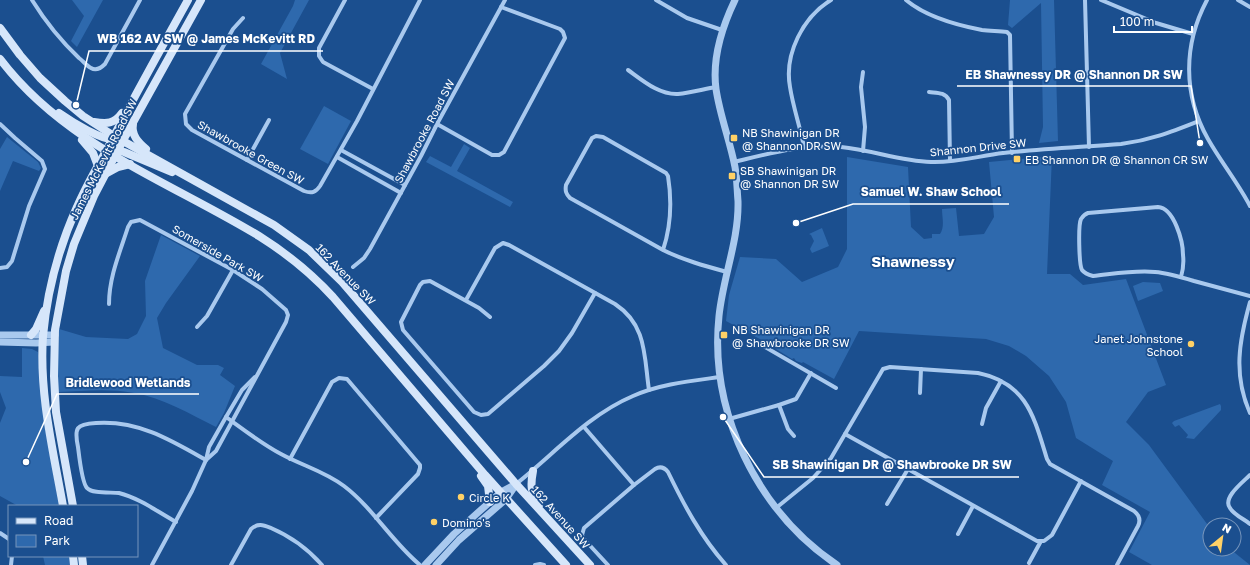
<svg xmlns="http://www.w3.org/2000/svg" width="1250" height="565" viewBox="0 0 1250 565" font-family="'Golos Text',sans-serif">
	<rect width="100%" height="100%" fill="#1b4f8f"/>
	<g fill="#2e69ad">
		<polygon points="72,0 103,0 77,47 71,41 84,16"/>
		<polygon points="295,0 309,0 280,53 287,79 261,64 293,6"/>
		<polygon points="1010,0 1054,0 1058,141 1039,143 1043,127 1041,3 1012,28 1008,25"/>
		<polygon points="324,106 351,121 328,164 300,149"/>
		<polygon points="7,137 38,162 41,168 39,171 13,161 0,191 0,149"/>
		<polygon points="464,144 470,148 457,171 513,202 510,207 426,162 430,156 451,167"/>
		<path d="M1052 156 1047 274H1070L1083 285 1126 279 1166 385 1148 392 1126 422 1149 445 1210 528V549H1230L1250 565H1152L1129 552 1150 512 1102 485 1113 461 1076 438 1066 402 1049 376 1026 356 1009 346 986 339 859 331 834 379 803 362 802 363 796 361 794 358 792 359 776 349 773 346 726 321 729 295 740 257 776 259 802 282 838 267 847 249V157L908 167 911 227 924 239 932 238V234H940C945 227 942 217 942 209L956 208 959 236 984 234 994 217 989 162Z"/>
		<polygon points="822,228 829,246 812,253 810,249 814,241 811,235 809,234"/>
		<path d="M161 235 200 256 166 303 157 318 163 348 197 365H218L224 368 220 375 235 386 224 413 216 427C190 414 163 398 134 393 109 388 83 391 58 392L57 372 59 329 86 337 128 339 137 334 146 316 145 281Z"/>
		<polygon points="1143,282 1160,283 1163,291 1138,301 1133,286"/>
		<polygon points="22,348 32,349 38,352 45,427 59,506 18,506 0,496 0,423 6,408 0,392 0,376 22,377"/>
		<polygon points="1220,404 1221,406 1221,410 1194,439 1186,438 1188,435 1179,425 1175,427 1172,423 1174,421"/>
		<polygon points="43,556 69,556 70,565 45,565"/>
	</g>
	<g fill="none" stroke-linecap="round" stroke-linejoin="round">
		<g stroke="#a9c9ee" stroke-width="4">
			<path d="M32 0C45 21 61 41 79 58 83 61 87 66 91 68 96 71 101 68 105 64L140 0"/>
			<polyline points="345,0 319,48 319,56 323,62 373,89"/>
			<polyline points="656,0 687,18 722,30"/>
			<path d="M906 0C926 17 956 25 982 30 990 31 999 31 1007 32L1010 35 1012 153"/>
			<polyline points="1085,0 1089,147"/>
			<polyline points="1101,0 1156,23 1193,34"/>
			<path d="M1207 0C1183 45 1183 95 1208 139 1221 162 1238 183 1250 206"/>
			<polyline points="1238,0 1250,7"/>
			<path d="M243 18 233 29 185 114 186 124 192 130 304 191C312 194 316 192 320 186L357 121 420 0"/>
			<path d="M628 70C642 80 659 95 678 94 691 93 704 89 716 87"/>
			<polyline points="1087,75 1115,75"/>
			<path d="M929 92C937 93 945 92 949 100L950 161"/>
			<polyline points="0,124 15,138 42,161 45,169 29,206 12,261 7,267 0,268"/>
			<polyline points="437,124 492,155 499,155 504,152 565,38 563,32 560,29 501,7"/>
			<path d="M804 147C800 126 793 107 790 87 784 54 803 17 831 0"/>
			<polyline points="341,150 405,185"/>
			<polyline points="863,151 865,127 861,87 863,72"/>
			<polyline points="337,157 401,193"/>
			<polyline points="247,160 269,120"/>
			<path d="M734 162C771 153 803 144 841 147 872 150 900 161 931 162 955 163 979 156 1003 153 1042 149 1082 147 1121 144 1151 140 1171 132 1199 121"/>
			<path d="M663 250C671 226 672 201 668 176L666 173 603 137 596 136 592 138 566 185C565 191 566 194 570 198L663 250C683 260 705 266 727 272"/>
			<polyline points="353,267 364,258 370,249 421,156 437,124 505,0"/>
			<path d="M1181 277C1183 270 1184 263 1183 255 1183 241 1174 208 1158 207L1088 213C1085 214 1083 216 1081 219 1078 225 1079 265 1082 270 1085 274 1089 275 1093 276 1113 274 1134 270 1155 272 1168 273 1181 277 1194 281 1212 286 1231 291 1250 296"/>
			<path d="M466 300 495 248 503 243 509 245 615 304C647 325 644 356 649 390"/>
			<path d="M1250 302C1239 341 1233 375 1250 413"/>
			<path d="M109 304C109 277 120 252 128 227L131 222 140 220 233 270 262 289 286 310 288 315 286 322 216 451 206 460"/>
			<polyline points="490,317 479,308 430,281 423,282 420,285 401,322 403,330 474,412 481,415 488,414 544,366 559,351 572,333 595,293"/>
			<polyline points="197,327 207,316 233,270"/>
			<polyline points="753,340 836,388"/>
			<polyline points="920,393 921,369"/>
			<polyline points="779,405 796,399 811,373"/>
			<path d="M226 417C244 430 262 444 281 454 303 466 324 471 344 486 373 508 392 542 420 565"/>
			<polyline points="729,419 779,405 788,429 794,436"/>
			<polyline points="982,424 986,408 1001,381"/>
			<polyline points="584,427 634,485"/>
			<polyline points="845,434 1037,541 1044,541 1052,535 1081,481"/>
			<polyline points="290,459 332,382 339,378 347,379 420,465 420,468 418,474 376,518"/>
			<path d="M1250 475C1243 482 1222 498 1230 508 1234 515 1244 519 1250 524"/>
			<path d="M516 484C554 454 588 415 633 396 660 384 691 381 720 377"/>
			<polyline points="887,504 908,469"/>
			<path d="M776 508 813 478 831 458 883 369 890 367 978 373C1027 383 1034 417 1047 459L1050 464 1134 511C1139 515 1141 520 1138 526L1117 565"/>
			<path d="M176 522C158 512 139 498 119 493 111 492 92 494 87 488 82 483 79 455 78 447 74 428 76 424 96 423 138 420 171 440 206 460"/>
			<polyline points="0,533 9,539"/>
			<polyline points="958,534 973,506"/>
			<polyline points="1029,563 1041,541"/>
			<polyline points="11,565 12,556"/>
			<polyline points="152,565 192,491 206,460 209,447 226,417 242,390 255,377"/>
			<path d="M231 565 251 529C258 523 263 525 271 528 292 537 307 548 322 565"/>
			<polyline points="535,565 540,564 544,565"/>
			<path d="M608 565 583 538 582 535 584 528 634 485 655 469C660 466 664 467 668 472 684 505 701 537 726 565"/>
		</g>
		<g stroke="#a9c9ee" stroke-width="7">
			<path d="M735 0C722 27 712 59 716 89 720 116 730 141 735 167 737 178 737 190 738 201 739 240 723 277 719 316 709 412 757 511 837 565"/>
			<polyline points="0,335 55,335"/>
			<polyline points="0,342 36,343 54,342"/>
			<polyline points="425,565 454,534 501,492 516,484"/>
			<polyline points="436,565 459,540 506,499 515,486"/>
		</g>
		<g stroke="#d6e6fa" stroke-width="8">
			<polyline points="0,28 20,55 40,78 65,101 83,116 114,136 274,225 309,250 342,282 516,484 590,565"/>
			<path d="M0 59C65 145 170 182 259 236 286 253 311 273 333 297L485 475 566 565"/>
			<path d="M59 113C72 122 102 141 117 140"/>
			<path d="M94 122C107 124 114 124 122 113"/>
			<path d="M133 124C131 135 138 142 146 149"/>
			<polyline points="82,140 93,153 98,166"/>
			<polyline points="112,150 117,150 124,152 172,172"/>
			<polyline points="107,173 118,167 130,164"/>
			<polyline points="31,335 36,329 44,311"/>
			<path d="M533 471C530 487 531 491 539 505"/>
			<polyline points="481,476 488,486 490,502"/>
			<path d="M63 506C53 450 39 393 43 336 47 292 59 247 77 207 88 181 104 156 117 130 140 86 164 43 188 0"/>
			<polyline points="73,506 56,412 54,376 55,330 66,271 74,244 94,196 126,135 201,0"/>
			<polyline points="73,556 74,565"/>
			<polyline points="82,556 83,565"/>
		</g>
	</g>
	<g fill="#ffd166" stroke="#1b4f8f" stroke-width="1.5">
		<rect x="730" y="134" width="8" height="8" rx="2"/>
		<rect x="1013" y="155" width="8" height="8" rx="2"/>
		<rect x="728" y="172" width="8" height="8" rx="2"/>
		<rect x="720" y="331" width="8" height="8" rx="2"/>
		<circle cx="1191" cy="344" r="4"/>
		<circle cx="461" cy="497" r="4"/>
		<circle cx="434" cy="522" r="4"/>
	</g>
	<g text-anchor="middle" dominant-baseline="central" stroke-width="3.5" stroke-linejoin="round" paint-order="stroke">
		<g font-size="11" fill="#fff" stroke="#1b4f8f">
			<text transform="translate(424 131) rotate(-62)">Shawbrooke Road SW</text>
			<text transform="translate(978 147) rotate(-6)">Shannon Drive SW</text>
			<text transform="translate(251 152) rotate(29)">Shawbrooke Green SW</text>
			<text transform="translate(103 159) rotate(-63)">James McKevitt Road SW</text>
			<text transform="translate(218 253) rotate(30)">Somerside Park SW</text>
			<text transform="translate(346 274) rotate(46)">162 Avenue SW</text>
			<text transform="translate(561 517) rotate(48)">162 Avenue SW</text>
		</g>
		<g font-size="11" fill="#fff" stroke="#1b4f8f" text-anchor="start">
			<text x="742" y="132">NB Shawinigan DR<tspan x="742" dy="13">@ Shannon DR SW</tspan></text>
			<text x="1025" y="159">EB Shannon DR @ Shannon CR SW</text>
			<text x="740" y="170">SB Shawinigan DR<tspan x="740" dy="13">@ Shannon DR SW</tspan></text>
			<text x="732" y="329">NB Shawinigan DR<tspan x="732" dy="13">@ Shawbrooke DR SW</tspan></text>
			<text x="1183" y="338" text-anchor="end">Janet Johnstone<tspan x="1183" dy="13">School</tspan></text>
			<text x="469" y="497">Circle K</text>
			<text x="442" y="522">Domino's</text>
		</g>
		<g font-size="15" font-weight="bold" fill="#fff" stroke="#1b4f8f">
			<text x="913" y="261">Shawnessy</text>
		</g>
	</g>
	<path fill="none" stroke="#fff" stroke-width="1.5" d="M76 105L89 51H323M1200 143L1191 86H957M796 223L853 204H1009M26 462L57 394H199M723 417L764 477H1019"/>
	<g fill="#fff" stroke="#1b4f8f" stroke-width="1.5">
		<circle cx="76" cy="105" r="4"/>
		<circle cx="1200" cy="143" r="4"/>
		<circle cx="796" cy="223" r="4"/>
		<circle cx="26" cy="462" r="4"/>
		<circle cx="723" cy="417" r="4"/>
	</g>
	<g font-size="12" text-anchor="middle" font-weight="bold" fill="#fff" stroke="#1b4f8f" stroke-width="3.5" stroke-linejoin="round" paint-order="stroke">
		<text x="206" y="43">WB 162 AV SW @ James McKevitt RD</text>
		<text x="1074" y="79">EB Shawnessy DR @ Shannon DR SW</text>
		<text x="931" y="196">Samuel W. Shaw School</text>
		<text x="128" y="387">Bridlewood Wetlands</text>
		<text x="892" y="469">SB Shawinigan DR @ Shawbrooke DR SW</text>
	</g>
	<rect x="8" y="505" width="130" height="52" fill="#1b4f8f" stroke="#7695bc"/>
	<rect x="16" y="518" width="20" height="6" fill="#d6e6fa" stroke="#7695bc"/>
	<text x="44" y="525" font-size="12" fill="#ffffff">Road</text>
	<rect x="16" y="535" width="20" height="12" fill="#2e69ad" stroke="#7695bc"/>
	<text x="44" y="545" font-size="12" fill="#ffffff">Park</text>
	<g transform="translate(1222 537) rotate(29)"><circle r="19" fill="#1b4f8f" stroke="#7695bc"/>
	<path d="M0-3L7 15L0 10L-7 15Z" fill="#ffd166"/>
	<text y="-6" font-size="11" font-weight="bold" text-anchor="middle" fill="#ffffff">N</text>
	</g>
	<path d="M1114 26v6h78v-6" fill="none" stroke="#ffffff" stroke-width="2"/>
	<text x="1120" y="26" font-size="12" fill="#ffffff" stroke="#1b4f8f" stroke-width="3" paint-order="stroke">100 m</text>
</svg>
